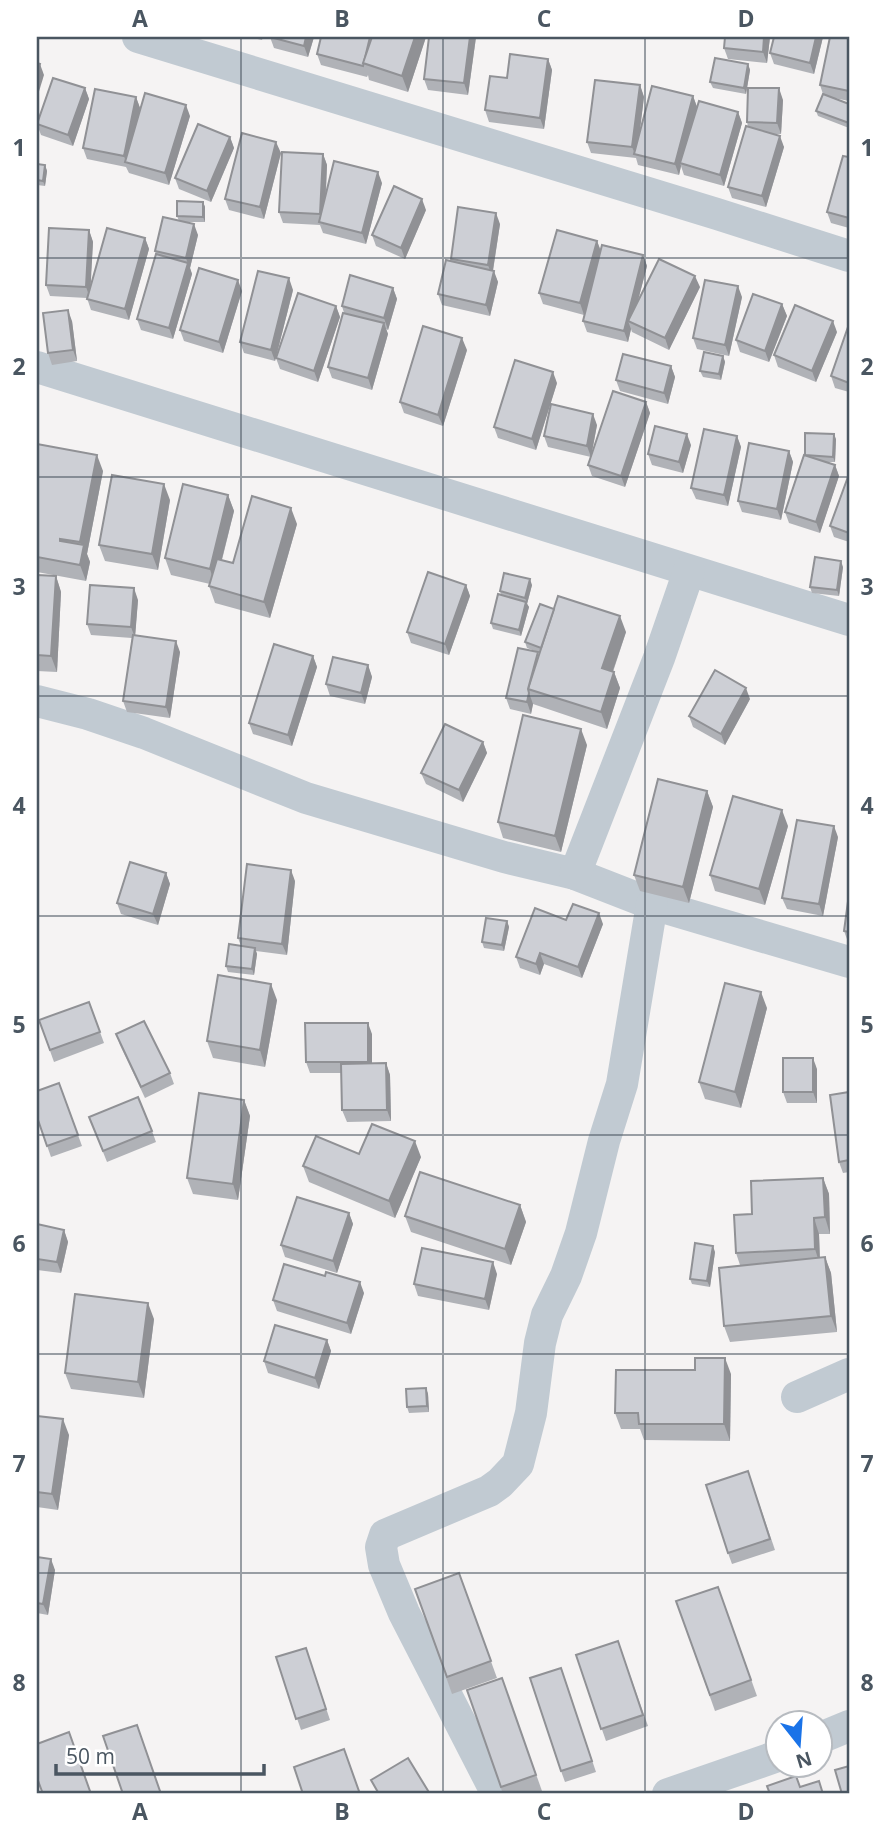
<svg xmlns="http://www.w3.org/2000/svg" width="886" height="1831" viewBox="0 0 886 1831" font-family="'Open Sans',sans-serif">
	<rect width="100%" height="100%" fill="#f5f3f3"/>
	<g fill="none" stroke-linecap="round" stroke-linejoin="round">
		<g stroke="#c1cad2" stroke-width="32">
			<polyline points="138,37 717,214 849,256"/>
			<polyline points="37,367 849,620"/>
			<polyline points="37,701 88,714 144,733 306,798 504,857 575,874 652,904 849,962"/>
			<polyline points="575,874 659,658 689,571"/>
			<polyline points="797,1397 849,1374"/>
			<polyline points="820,1738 849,1726"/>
			<polyline points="497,1794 404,1613 384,1565 381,1547 385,1535 489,1491 500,1483 518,1464 531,1413 540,1343 547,1315 566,1276 581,1233 604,1141 622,1084 652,904"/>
			<polyline points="668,1794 778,1756"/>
		</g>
	</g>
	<g fill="#b0b2b7">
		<polygon points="249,37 263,37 262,40"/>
		<polygon points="270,37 314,37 308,57 274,48"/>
		<polygon points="426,37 408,92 369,80 368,75 367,77 321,65 317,54"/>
		<polygon points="429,37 476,37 468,95 428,90 424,79"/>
		<polygon points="770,37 767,63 728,59 724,48"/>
		<polygon points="774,37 823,37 814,74 774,64 770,53"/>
		<polygon points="849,37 849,101 834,98 849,104 849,128 818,116 816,111 823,94 820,85"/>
		<polygon points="548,59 552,70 544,129 489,122 485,110 507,78"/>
		<polygon points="748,64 750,70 746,94 713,88 710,82"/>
		<polygon points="640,85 644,97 639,135 693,96 697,107 738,112 742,123 724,186 684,175 681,166 679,175 638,165 636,158 591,153 587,142"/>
		<polygon points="85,88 89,99 73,146 41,135 37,124"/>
		<polygon points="136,97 140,108 138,118 190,116 169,185 129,173 126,167 87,159 83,148"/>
		<polygon points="783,100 781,134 774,134 784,147 766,207 732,198 728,187 748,127 747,122"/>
		<polygon points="230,137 234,148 211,202 179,189 175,178"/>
		<polygon points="281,153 264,219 229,210 225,199"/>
		<polygon points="323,154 327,165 326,194 382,183 366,244 323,233 320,225 283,223 279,212"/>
		<polygon points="849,157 849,228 831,223 827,212"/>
		<polygon points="37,164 45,165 47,171 45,186 37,185"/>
		<polygon points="203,202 205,207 205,222 185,222 198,235 190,268 192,274 173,339 141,330 137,319 156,254 155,251 179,221 177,216"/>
		<polygon points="426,210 405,259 376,246 372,235"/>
		<polygon points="500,224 493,271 498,282 490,316 442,305 438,294 451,262 451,259"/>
		<polygon points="89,230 93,242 90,287 145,238 149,249 129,320 91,310 87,298 50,296 46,285"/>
		<polygon points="597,241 601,251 643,255 647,266 638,301 700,287 669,350 632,332 631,329 628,342 587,332 583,321 584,315 543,304 539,293"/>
		<polygon points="393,288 397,299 388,330 386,329 388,334 372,390 332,378 328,367 344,313 342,306"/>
		<polygon points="293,290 275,361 244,353 240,342"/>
		<polygon points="242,291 223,353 184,341 180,330"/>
		<polygon points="742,297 729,356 697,349 693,338"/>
		<polygon points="782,304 787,316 769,362 740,352 736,340"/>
		<polygon points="336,306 340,317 318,382 280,369 276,358"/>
		<polygon points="72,321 77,361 52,365 48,353"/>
		<polygon points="849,324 849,392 835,388 831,376"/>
		<polygon points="837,332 816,382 778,367 774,355"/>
		<polygon points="467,350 443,426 404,413 400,402"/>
		<polygon points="723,356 725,362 721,380 703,377 700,371"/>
		<polygon points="671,366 675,377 668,404 620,391 616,380"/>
		<polygon points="557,383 536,450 498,438 494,427"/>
		<polygon points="646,402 650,413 625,487 592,476 588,465"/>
		<polygon points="597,425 591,457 548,447 544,436"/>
		<polygon points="737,436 741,447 728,506 696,499 691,488"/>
		<polygon points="836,439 835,462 827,462 835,465 839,476 820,533 789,523 785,512 804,455"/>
		<polygon points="37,444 103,471 87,554 90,562 86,581 37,572"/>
		<polygon points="691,445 683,473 652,465 648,454"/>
		<polygon points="789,451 793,462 781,520 742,512 738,501"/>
		<polygon points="849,474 849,542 834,537 830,526"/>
		<polygon points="228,495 234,511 222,560 233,563 297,524 270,618 215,603 209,586 210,584 171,575 165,558"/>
		<polygon points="170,500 158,570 105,561 99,545"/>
		<polygon points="843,567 839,596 812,593 810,587"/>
		<polygon points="37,575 56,576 61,592 57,672 37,671"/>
		<polygon points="466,585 470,596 449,655 411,643 407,632"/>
		<polygon points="532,585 527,604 529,607 521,636 493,629 491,623 501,595 500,591"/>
		<polygon points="138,600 135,635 180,652 170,718 127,712 123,701 132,638 91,635 87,624"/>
		<polygon points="554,609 626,632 613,672 614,672 620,688 607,729 533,704 531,714 510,709 506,698 540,653 527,648 525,642"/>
		<polygon points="313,656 317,667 292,746 253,734 249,723"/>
		<polygon points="368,665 372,677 365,704 330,696 326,684"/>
		<polygon points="750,699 725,745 693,727 689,716"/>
		<polygon points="483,742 487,753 463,802 426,784 421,773"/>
		<polygon points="587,745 561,852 503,838 498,822"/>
		<polygon points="707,791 713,807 689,903 640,891 634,875"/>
		<polygon points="788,826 765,905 715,891 710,875"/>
		<polygon points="838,837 823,916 787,909 782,898"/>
		<polygon points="166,873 170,884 158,925 121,914 117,903"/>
		<polygon points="295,881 287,955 256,951 257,954 254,975 228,972 226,966 241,946 238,938"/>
		<polygon points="849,894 849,942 848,942 844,931"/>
		<polygon points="566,920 603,924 582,978 544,964 540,975 520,968 516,957"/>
		<polygon points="507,921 509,927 504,951 484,948 482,942"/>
		<polygon points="277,1000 265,1067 213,1058 207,1041"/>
		<polygon points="89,1002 104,1043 54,1062 39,1020"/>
		<polygon points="767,1008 741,1108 705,1099 699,1082"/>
		<polygon points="116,1034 170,1073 174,1084 145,1098 120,1045"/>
		<polygon points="372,1034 372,1064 386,1063 390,1075 391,1121 347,1122 342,1110 342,1073 310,1073 306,1062"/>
		<polygon points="817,1069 817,1103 787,1103 783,1092"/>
		<polygon points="59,1083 82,1146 51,1157 37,1117"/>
		<polygon points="849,1092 849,1172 843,1173 839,1162"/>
		<polygon points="244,1100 250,1116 238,1200 193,1194 187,1178"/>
		<polygon points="89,1117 152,1131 156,1142 107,1162"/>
		<polygon points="359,1154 421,1157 395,1218 309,1182 303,1166"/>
		<polygon points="823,1178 829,1194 830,1234 819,1234 820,1258 825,1257 831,1273 837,1332 730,1342 724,1326 740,1265 736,1253 752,1214"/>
		<polygon points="520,1205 526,1222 511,1265 411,1232 405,1216"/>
		<polygon points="349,1213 353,1224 337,1273 285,1257 281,1245"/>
		<polygon points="37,1224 64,1230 68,1242 61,1273 37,1270"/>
		<polygon points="715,1252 710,1287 692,1284 690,1279"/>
		<polygon points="497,1274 489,1310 418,1296 414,1284"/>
		<polygon points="325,1276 364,1293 351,1334 277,1311 273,1300"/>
		<polygon points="154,1319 144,1398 71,1389 65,1373"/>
		<polygon points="327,1340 331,1351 319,1389 268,1373 264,1361"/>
		<polygon points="731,1374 730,1441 644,1440 640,1429 621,1429 615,1413"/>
		<polygon points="426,1388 428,1394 429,1412 409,1413 407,1407"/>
		<polygon points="37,1416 69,1435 58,1510 37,1507"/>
		<polygon points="748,1471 775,1550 732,1564 728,1553"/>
		<polygon points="37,1557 55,1570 48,1615 37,1613"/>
		<polygon points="459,1573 497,1678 452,1694 415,1589"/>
		<polygon points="718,1587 757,1696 715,1711 676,1601"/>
		<polygon points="618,1641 648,1726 606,1741 576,1655"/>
		<polygon points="306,1648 330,1720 301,1730 276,1657"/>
		<polygon points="561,1668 596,1772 565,1782 561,1771"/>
		<polygon points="502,1678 542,1791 534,1794 503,1794 467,1690"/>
	</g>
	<g fill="#909195">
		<polygon points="306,37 314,37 308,57 304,46"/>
		<polygon points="415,37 426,37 408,92 402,76"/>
		<polygon points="470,37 476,37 468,95 464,83"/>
		<polygon points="764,37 770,37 767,63 763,52"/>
		<polygon points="816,37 823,37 814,74 810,63"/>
		<polygon points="548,59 552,70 544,129 540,118"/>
		<polygon points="40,64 44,75 37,98 37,74"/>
		<polygon points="748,64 750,70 746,94 744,88"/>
		<polygon points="640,85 644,97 637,155 635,154 632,147"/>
		<polygon points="85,88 89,99 73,146 68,135"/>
		<polygon points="779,88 783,100 781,134 777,123"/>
		<polygon points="693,96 697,107 680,163 681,166 679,175 675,164"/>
		<polygon points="136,97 140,108 129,163 126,162 124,156"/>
		<polygon points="186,105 190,116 169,185 165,173"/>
		<polygon points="738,112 742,123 724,186 720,175"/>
		<polygon points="780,136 784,147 766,207 762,196"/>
		<polygon points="230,137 234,148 211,202 207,191"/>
		<polygon points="276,142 281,153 264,219 260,207"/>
		<polygon points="323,154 327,165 324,225 320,214"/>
		<polygon points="45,165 47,171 45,186 43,181"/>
		<polygon points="378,172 382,183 366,244 362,233"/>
		<polygon points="422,199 426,210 405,259 401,248"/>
		<polygon points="203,202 205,207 205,222 203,217"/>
		<polygon points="496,213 500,224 492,276 488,265"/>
		<polygon points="194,224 198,235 190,268 192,274 173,339 169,328 188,264 186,258"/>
		<polygon points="89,230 93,242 90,298 86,287"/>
		<polygon points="145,238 149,249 129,320 125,309"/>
		<polygon points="597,241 601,252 584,315 580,303"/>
		<polygon points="643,255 647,266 632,323 628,321 631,329 628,342 624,331"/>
		<polygon points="494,271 498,282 490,316 486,305"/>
		<polygon points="695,276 700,287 669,350 665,338"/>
		<polygon points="289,278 293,290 275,361 271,350"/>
		<polygon points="238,280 242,291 223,353 219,342"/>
		<polygon points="738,286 742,297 729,356 725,345"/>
		<polygon points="393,288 397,299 388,330 384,318"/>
		<polygon points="782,304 787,316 769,362 765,351"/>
		<polygon points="336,306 340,317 318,382 314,371"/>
		<polygon points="68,310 72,321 77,361 73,350"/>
		<polygon points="833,321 837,332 816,382 812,371"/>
		<polygon points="384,323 388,334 372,390 368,378"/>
		<polygon points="462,338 467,350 443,426 438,415"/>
		<polygon points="723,356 725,362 721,380 719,374"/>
		<polygon points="671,366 675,377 668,404 664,393"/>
		<polygon points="553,372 557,383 536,450 532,439"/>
		<polygon points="646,402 650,413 625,487 621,476"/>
		<polygon points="593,414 597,425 591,457 587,446"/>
		<polygon points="687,434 691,445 683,473 679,462"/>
		<polygon points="834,434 836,439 835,462 833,457"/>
		<polygon points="737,436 741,447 728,506 724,495"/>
		<polygon points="789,451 793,462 781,520 777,509"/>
		<polygon points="97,455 103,471 87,554 90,562 86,581 80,565 83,550 80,542"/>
		<polygon points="835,465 839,476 820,533 816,522"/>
		<polygon points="164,484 170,500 158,570 152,554"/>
		<polygon points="228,495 234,511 215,586 210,569"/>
		<polygon points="291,508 297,524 270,618 264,602"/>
		<polygon points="841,561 843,567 839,596 837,590"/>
		<polygon points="56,576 61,592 57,672 51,656"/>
		<polygon points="530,579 532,585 527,604 525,598"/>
		<polygon points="466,585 470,596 449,655 445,644"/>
		<polygon points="134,588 138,600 135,638 131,627"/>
		<polygon points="526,602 529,607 521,636 519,630"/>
		<polygon points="620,616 626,632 608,685 602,668"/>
		<polygon points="176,641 180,652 170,718 166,707"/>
		<polygon points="313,656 317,667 292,746 288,735"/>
		<polygon points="368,665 372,677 365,704 361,693"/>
		<polygon points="614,672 620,688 607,729 601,712"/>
		<polygon points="746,688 750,699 725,745 721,734"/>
		<polygon points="529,693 533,704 531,714 527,702"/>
		<polygon points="581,729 587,745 561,852 555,836"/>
		<polygon points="483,742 487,753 463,802 459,790"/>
		<polygon points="707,791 713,807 689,903 683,887"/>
		<polygon points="782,810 788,826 765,905 759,889"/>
		<polygon points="834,826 838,837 823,916 819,904"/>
		<polygon points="291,870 295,881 287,955 282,944"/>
		<polygon points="166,873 170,884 158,925 153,914"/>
		<polygon points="599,913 603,924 582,978 578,967"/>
		<polygon points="507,921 509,927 504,951 502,945"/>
		<polygon points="255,948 257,954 254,975 252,969"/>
		<polygon points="540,953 544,964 540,975 536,964"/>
		<polygon points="271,984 277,1000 265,1067 260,1050"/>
		<polygon points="761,992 767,1008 741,1108 735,1092"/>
		<polygon points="368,1023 372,1034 372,1073 368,1062"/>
		<polygon points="813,1058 817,1069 817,1103 813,1092"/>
		<polygon points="386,1063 390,1075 391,1121 387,1110"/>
		<polygon points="244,1100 250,1116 238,1200 233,1184"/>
		<polygon points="415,1141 421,1157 395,1218 389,1201"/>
		<polygon points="823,1178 829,1194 830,1234 825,1217"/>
		<polygon points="520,1205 526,1222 511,1265 505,1249"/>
		<polygon points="349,1213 353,1224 337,1273 333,1261"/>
		<polygon points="814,1218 819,1234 820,1265 815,1249"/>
		<polygon points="64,1230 68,1242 61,1273 57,1262"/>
		<polygon points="713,1246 715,1252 710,1287 707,1281"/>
		<polygon points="825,1257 831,1273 837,1332 831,1316"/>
		<polygon points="493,1262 497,1274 489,1310 485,1299"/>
		<polygon points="360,1282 364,1293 351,1334 347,1323"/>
		<polygon points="148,1303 154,1319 144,1398 138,1382"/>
		<polygon points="327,1340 331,1351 319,1389 315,1378"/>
		<polygon points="725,1358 731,1374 730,1441 724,1424"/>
		<polygon points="426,1388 428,1394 429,1412 427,1406"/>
		<polygon points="63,1419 69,1435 58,1510 52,1494"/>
		<polygon points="51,1559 55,1570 48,1615 43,1604"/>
	</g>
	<g fill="#cdcfd5" stroke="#909195" stroke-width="2">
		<polygon points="270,37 306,37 304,46"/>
		<polygon points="321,37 370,37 363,66 317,54"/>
		<polygon points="372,37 415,37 402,76 363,63"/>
		<polygon points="429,37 470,37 464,83 424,79"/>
		<polygon points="725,37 764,37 763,52 724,48"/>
		<polygon points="774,37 816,37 810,63 770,53"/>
		<polygon points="830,37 849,37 849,91 820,85"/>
		<polygon points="510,54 548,59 540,118 485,110 490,76 507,78"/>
		<polygon points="715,58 748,64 744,88 710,82"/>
		<polygon points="37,63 40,64 37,74"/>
		<polygon points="53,78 85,88 68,135 37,124"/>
		<polygon points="595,80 640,85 632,147 587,142"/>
		<polygon points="652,86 693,96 675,164 634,154"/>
		<polygon points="748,88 779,88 777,123 747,122"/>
		<polygon points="95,89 136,97 124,156 83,148"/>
		<polygon points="145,93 186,105 165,173 125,162"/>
		<polygon points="823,94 849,104 849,123 816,111"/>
		<polygon points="699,101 738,112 720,175 680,163"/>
		<polygon points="198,124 230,137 207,191 175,178"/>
		<polygon points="746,126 780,136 762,196 728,187"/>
		<polygon points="242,133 276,142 260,207 225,199"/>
		<polygon points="282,152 323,154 320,214 279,212"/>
		<polygon points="843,156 849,157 849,218 827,212"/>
		<polygon points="334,161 378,172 362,233 319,222"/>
		<polygon points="37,164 45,165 43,181 37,180"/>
		<polygon points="394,186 422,199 401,248 372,235"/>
		<polygon points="177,201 203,202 203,217 177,216"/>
		<polygon points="458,207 496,213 488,265 451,259"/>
		<polygon points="163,217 194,224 186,258 155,251"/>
		<polygon points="49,228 89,230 86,287 46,285"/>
		<polygon points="107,228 145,238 125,309 87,299"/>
		<polygon points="557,230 597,241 580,303 539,293"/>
		<polygon points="602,245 643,255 624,331 583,321"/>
		<polygon points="156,254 188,263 169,328 137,319"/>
		<polygon points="659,259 695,276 665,338 628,321"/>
		<polygon points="446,260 494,271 486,305 438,294"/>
		<polygon points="199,268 238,280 219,342 180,330"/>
		<polygon points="258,271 289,278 271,350 240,342"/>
		<polygon points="350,275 393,288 384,318 342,306"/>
		<polygon points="705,280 738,286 725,345 693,338"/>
		<polygon points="298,293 336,306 314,371 276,358"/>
		<polygon points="753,294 782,304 765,351 736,340"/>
		<polygon points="795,305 833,321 812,371 774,355"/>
		<polygon points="68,310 73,350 48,353 43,313"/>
		<polygon points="343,313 384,323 368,378 328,367"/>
		<polygon points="849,324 849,383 831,376"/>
		<polygon points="423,326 462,338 438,415 400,402"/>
		<polygon points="704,352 723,356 719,374 700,371"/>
		<polygon points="623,354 671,366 664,393 616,380"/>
		<polygon points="515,360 553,372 532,439 494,427"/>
		<polygon points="613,391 646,402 621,476 588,465"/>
		<polygon points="551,404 593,414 587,446 544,436"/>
		<polygon points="655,426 687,434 679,462 648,454"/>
		<polygon points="704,429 737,436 724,495 691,488"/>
		<polygon points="805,433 834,434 833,457 805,455"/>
		<polygon points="749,443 789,451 777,509 738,501"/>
		<polygon points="37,444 97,455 80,542 60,539 60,541 84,545 80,565 37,557"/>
		<polygon points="804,455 835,465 816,522 785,512"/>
		<polygon points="849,474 849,533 830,526"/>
		<polygon points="112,475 164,484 152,554 99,545"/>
		<polygon points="183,484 228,495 210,569 165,558"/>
		<polygon points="252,496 291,508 264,602 209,586 217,559 233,563"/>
		<polygon points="815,557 841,561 837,590 810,587"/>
		<polygon points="428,572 466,585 445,644 407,632"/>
		<polygon points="504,573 530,579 525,598 500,591"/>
		<polygon points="37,575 56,576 51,656 37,655"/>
		<polygon points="90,585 134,588 131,627 87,624"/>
		<polygon points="498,594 526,602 519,630 491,623"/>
		<polygon points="558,596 620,616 602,668 614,672 601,712 528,689"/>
		<polygon points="540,604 554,609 541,648 525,642"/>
		<polygon points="133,635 176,641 166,707 123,701"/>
		<polygon points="274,644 313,656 288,735 249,723"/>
		<polygon points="518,648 538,652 528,689 529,693 527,702 506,698"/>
		<polygon points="333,657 368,665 361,693 326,684"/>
		<polygon points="715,670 746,688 721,734 689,716"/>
		<polygon points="523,715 581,729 555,836 498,822"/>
		<polygon points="445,724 483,742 459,790 421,773"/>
		<polygon points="658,779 707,791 683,887 634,875"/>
		<polygon points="733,796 782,810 759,889 710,875"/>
		<polygon points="797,820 834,826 819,904 782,898"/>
		<polygon points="130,862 166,873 153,914 117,903"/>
		<polygon points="247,864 291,870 282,944 238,938"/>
		<polygon points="849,894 849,932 844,931"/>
		<polygon points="573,904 599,913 578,967 540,953 536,964 516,957 535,908 566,920"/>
		<polygon points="486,918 507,921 502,945 482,942"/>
		<polygon points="229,944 255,948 252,969 226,966"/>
		<polygon points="218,975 271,984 260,1050 207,1041"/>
		<polygon points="725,983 761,992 735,1092 699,1082"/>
		<polygon points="89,1002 100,1032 50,1050 39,1020"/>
		<polygon points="144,1021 170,1073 141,1087 116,1034"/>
		<polygon points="305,1023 368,1023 368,1062 306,1062"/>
		<rect x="783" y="1058" width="30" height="34"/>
		<polygon points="386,1063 387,1110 342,1110 341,1064"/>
		<polygon points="59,1083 78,1135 47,1146 37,1117 37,1091"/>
		<polygon points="849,1092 849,1160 839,1162 830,1095"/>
		<polygon points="199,1093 244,1100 233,1184 187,1178"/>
		<polygon points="138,1097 152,1131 103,1151 89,1117"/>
		<polygon points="372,1124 415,1141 389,1201 303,1166 316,1136 359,1154"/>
		<polygon points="420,1172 520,1205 505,1249 405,1216"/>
		<polygon points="823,1178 825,1217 814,1218 815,1249 736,1253 734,1215 752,1214 751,1181"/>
		<polygon points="297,1197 349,1213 333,1261 281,1245"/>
		<polygon points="37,1224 64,1230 57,1262 37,1259"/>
		<polygon points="695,1243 713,1246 707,1281 690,1279"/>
		<polygon points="422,1248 493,1262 485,1299 414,1284"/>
		<polygon points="825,1257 831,1316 724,1326 719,1268"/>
		<polygon points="284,1264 325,1276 326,1272 360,1282 347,1323 273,1300"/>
		<polygon points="75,1294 148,1303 138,1382 65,1373"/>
		<polygon points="275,1325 327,1340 315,1378 264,1361"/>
		<polygon points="695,1358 725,1358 724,1424 639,1424 638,1413 615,1413 616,1370 695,1370"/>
		<polygon points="426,1388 427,1406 407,1407 406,1389"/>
		<polygon points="37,1416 63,1419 52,1494 37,1492"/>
		<polygon points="748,1471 770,1539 728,1553 706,1485"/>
		<polygon points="37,1557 51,1559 43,1604 37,1603"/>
		<polygon points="459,1573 491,1661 447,1677 415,1589"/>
		<polygon points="718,1587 751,1680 710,1695 676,1601"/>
		<polygon points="618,1641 643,1715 601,1729 576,1655"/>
		<polygon points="306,1648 326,1709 296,1719 276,1657"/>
		<polygon points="561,1668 592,1761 561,1771 530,1678"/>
		<polygon points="502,1678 536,1775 501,1787 467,1690"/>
		<polygon points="137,1725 161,1794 123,1794 103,1736"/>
		<polygon points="69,1732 91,1794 43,1794 37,1778 37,1744"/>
		<polygon points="344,1749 360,1794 303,1794 294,1767"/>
		<polygon points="408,1758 430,1794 379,1794 371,1780"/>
		<polygon points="849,1766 849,1794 842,1794 835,1770"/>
		<polygon points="796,1776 800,1787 819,1781 823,1794 770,1794 767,1786"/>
	</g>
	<path fill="none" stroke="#4a5661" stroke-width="2" stroke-opacity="0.55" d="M241 37V1794M443 37V1794M645 37V1794M37 258H849M37 477H849M37 696H849M37 916H849M37 1135H849M37 1354H849M37 1573H849"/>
	<rect width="886" height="1831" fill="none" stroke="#ffffff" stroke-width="77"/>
	<g transform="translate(799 1744) rotate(163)"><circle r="33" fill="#ffffff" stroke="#b7bbc0" stroke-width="2"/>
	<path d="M0-5L12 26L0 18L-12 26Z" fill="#1a73e8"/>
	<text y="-10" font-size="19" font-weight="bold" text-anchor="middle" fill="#4a5661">N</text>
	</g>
	<path d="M56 1764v10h208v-10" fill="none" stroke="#4a5661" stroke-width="3.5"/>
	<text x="66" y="1764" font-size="21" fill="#4a5661" stroke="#ffffff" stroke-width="5" paint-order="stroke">50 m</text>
	<rect x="38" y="38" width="810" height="1754" fill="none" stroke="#4a5661" stroke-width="2.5"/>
	<g font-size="23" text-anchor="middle" font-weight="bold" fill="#4a5661">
		<text x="140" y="27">A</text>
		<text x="342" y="27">B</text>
		<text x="544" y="27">C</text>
		<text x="746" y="27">D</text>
		<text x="19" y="156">1</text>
		<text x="867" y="156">1</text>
		<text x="19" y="375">2</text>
		<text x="867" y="375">2</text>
		<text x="19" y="595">3</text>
		<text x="867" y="595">3</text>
		<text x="19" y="814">4</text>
		<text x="867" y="814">4</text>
		<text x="19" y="1033">5</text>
		<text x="867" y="1033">5</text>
		<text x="19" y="1252">6</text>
		<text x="867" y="1252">6</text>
		<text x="19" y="1472">7</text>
		<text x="867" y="1472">7</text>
		<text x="19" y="1691">8</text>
		<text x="867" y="1691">8</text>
		<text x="140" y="1820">A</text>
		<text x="342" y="1820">B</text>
		<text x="544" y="1820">C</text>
		<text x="746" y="1820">D</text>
	</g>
</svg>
